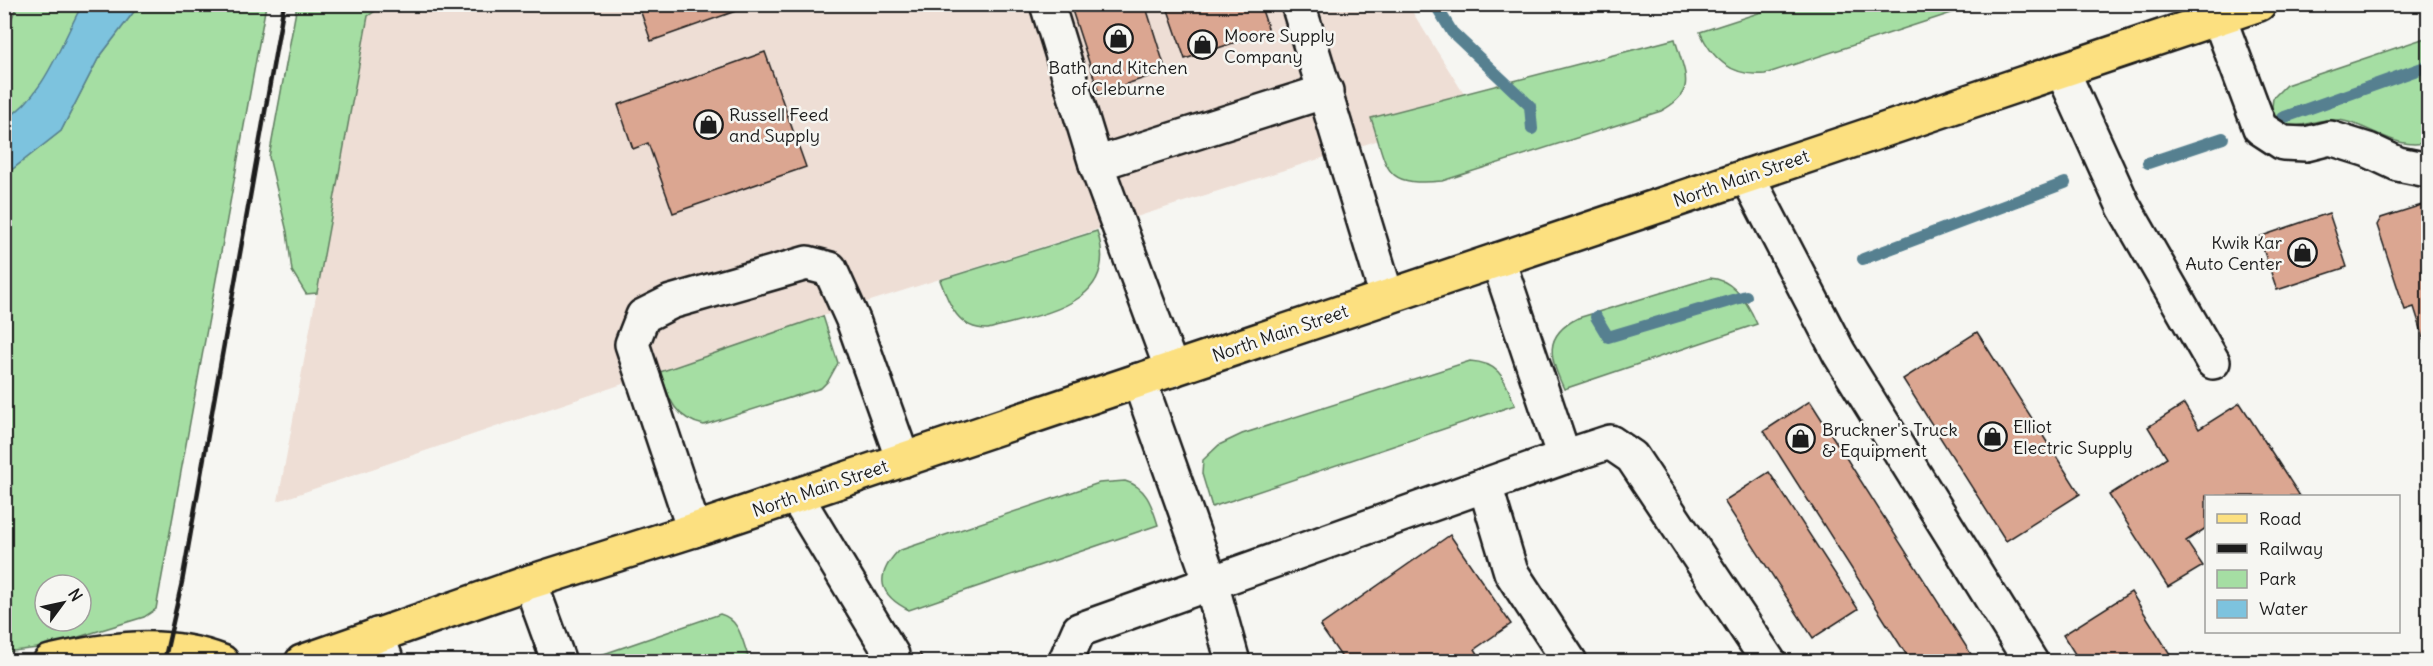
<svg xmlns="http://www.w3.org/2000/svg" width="2433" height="666" viewBox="0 0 2433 666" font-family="Delius,sans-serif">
	<rect width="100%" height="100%" fill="#f6f6f2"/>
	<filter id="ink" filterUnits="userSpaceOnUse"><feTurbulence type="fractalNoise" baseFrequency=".0167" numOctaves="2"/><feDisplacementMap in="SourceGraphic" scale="12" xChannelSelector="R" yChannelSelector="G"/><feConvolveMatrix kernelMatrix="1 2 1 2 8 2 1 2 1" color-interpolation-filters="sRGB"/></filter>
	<g filter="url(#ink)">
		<polygon fill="#eeded5" points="384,5 1408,5 1474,110 823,316 278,501 368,16"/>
		<g fill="#a5dea3" stroke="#607d60" stroke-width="1.5" fill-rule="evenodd">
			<path d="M17 5H82C61 45 46 95 5 120V35Z"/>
			<path d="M139 5H266L156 609 144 617 46 647 5 652V175L61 131 98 59ZM45 585H81V621H45Z"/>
			<polygon points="297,5 384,5 368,16 317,293 306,294 292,271 287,232 269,157"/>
			<path d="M1783 5V4L1976 5 1765 74C1733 77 1713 61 1700 32Z"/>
			<path d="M2428 37V142C2398 151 2373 127 2344 121 2323 116 2306 127 2285 127L2271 116 2273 98 2286 85Z"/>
			<path d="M1675 39C1684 73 1699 91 1661 111L1442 181C1381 187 1388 168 1371 118Z"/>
			<path d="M1097 231C1122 306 1040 314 988 329 958 330 949 304 940 280Z"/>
			<path d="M1710 278C1734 279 1748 303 1757 324L1564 389C1550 358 1542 336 1578 318Z"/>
			<path d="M823 316 838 363 828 381 821 388 704 425C674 418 669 399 660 372Z"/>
			<path d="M1470 361C1501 363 1504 379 1515 405L1212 507 1202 474 1203 460 1219 445 1242 434Z"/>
			<path d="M1125 481C1147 487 1152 506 1158 525L909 610C879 595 874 577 898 551L1099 483Z"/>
			<path d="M720 614C739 619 742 639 748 656L731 662 594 661 598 656Z"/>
		</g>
		<path fill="#7dc3de" stroke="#568090" stroke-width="1.5" d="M82 5H139L98 59 61 131 5 175V120C45 95 60 45 82 5Z"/>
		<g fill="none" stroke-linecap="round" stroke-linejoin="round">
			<g stroke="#568090" stroke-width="12">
				<polyline points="1435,4 1452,32 1530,106 1532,129"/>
				<polyline points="2282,118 2428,66"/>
				<polyline points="2148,163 2223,138"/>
				<polyline points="1863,259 2065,183"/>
				<polyline points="1596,317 1608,337 1746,296"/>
			</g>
		</g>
		<g fill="#dba691" stroke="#1c1c1c" stroke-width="1.5">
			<polygon points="638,4 752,4 753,5 651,41"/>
			<polygon points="1070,4 1145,4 1166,71 1099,93"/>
			<polygon points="1166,4 1260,4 1269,31 1185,59"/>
			<polygon points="765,52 806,167 673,213 648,143 633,149 618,105"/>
			<polygon points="2428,203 2428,351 2414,307 2405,310 2377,225 2381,218"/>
			<polygon points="2329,213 2347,267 2277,290 2259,237"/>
			<polygon points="1977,332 2080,494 2006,541 1903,379"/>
			<polygon points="1810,401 1976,662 1911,662 1764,431"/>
			<polygon points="2240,403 2300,496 2206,496 2206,528 2186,541 2203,566 2168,587 2109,495 2167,458 2148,427 2184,404 2199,429"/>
			<polygon points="1769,472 1858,609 1813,638 1724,501"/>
			<polygon points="1450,535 1511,624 1475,649 1483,662 1345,662 1320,626"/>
			<polygon points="2131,592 2175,662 2080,662 2063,635"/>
			<polygon points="920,654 925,662 910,662"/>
		</g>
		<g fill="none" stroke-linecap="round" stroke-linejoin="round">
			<defs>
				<g id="minor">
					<polyline points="1047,4 1096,164 1172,370"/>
					<polyline points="1298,4 1387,297"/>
					<polyline points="2219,18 2260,128 2283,143 2306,144 2330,138 2368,150 2398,164 2428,170"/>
					<polyline points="2062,70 2124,207 2213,362"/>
					<polyline points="1096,164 1326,91"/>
					<polyline points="1747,176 1839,353 2031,662"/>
					<polyline points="1139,380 1211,583 1233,662"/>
					<polyline points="1564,457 1610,442 1632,457 1769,662"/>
					<polyline points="1485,485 1511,572 1570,662"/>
					<polyline points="796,496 892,655"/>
					<polyline points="694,530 632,344 643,316 671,302 807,263 830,269 853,320 903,460"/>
					<polyline points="530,582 559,662"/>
					<polyline points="377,635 387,662"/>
					<polyline points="1065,662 1079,630 1564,457 1498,260"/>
				</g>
				<g id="major">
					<path d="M50 662C106 649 167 640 222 662"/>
					<polyline points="302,662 530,582 694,530 2259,4"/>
				</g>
			</defs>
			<use href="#minor" stroke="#1c1c1c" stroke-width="38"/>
			<use href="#major" stroke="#1c1c1c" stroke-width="38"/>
			<use href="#minor" stroke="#f6f6f2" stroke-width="33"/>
			<use href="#major" stroke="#fce080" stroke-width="33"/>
			<polyline stroke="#1c1c1c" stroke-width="4.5" points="164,662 182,582 284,4"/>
		</g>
	</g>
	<defs>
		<symbol id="shop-ring" viewBox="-11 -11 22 22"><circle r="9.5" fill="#f6f6f2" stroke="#1c1c1c" stroke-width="1.5"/><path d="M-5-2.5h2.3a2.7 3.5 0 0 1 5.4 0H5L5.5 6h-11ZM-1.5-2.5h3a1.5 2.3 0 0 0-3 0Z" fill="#1c1c1c"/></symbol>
	</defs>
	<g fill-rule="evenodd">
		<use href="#shop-ring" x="1102" y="22" width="33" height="33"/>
		<use href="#shop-ring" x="1186" y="28" width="33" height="33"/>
		<use href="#shop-ring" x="692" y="108" width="33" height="33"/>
		<use href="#shop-ring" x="2286" y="236" width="33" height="33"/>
		<use href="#shop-ring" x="1976" y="420" width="33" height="33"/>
		<use href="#shop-ring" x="1784" y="422" width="33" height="33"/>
	</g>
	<g text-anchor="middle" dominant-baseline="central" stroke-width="5" stroke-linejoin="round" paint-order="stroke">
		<g font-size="18" fill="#1c1c1c" stroke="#f6f6f2" text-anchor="start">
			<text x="1224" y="35">Moore Supply<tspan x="1224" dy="21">Company</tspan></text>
			<text x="1118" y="67" text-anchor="middle">Bath and Kitchen<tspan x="1118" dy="21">of Cleburne</tspan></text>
			<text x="729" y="114">Russell Feed<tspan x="729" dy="21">and Supply</tspan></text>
			<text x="2282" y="242" text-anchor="end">Kwik Kar<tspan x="2282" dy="21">Auto Center</tspan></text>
			<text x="2013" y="426">Elliot<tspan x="2013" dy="21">Electric Supply</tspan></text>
			<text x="1822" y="429">Bruckner's Truck<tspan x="1822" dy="21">&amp; Equipment</tspan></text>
		</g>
		<g font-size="18" fill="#1c1c1c" stroke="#f6f6f2">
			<text transform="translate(1741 178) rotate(-19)">North Main Street</text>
			<text transform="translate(1280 333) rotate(-19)">North Main Street</text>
			<text transform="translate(820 488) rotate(-19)">North Main Street</text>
		</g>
	</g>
	<rect width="2433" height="666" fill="none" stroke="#f6f6f2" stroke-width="24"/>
	<rect x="12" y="12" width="2409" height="642" fill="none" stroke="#1c1c1c" stroke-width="2" filter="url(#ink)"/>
	<rect x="2205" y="495" width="195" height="138" fill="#f6f6f2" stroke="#9f9f9c" stroke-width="1.5"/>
	<rect x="2217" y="514" width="30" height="9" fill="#fce080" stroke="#9f9f9c" stroke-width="1.5"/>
	<text x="2259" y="525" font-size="18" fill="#1c1c1c">Road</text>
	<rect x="2217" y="544" width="30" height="9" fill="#1c1c1c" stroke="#9f9f9c" stroke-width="1.5"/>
	<text x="2259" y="555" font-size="18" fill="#1c1c1c">Railway</text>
	<rect x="2217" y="570" width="30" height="18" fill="#a5dea3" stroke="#9f9f9c" stroke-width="1.5"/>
	<text x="2259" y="585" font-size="18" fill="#1c1c1c">Park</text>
	<rect x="2217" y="600" width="30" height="18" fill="#7dc3de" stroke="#9f9f9c" stroke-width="1.5"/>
	<text x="2259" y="615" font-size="18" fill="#1c1c1c">Water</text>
	<g transform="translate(63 603) rotate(57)"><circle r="28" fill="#f6f6f2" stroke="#9f9f9c" stroke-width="1.5"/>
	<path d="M0-4.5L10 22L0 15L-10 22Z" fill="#1c1c1c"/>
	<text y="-9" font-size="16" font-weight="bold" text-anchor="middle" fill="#1c1c1c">N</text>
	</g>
</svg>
